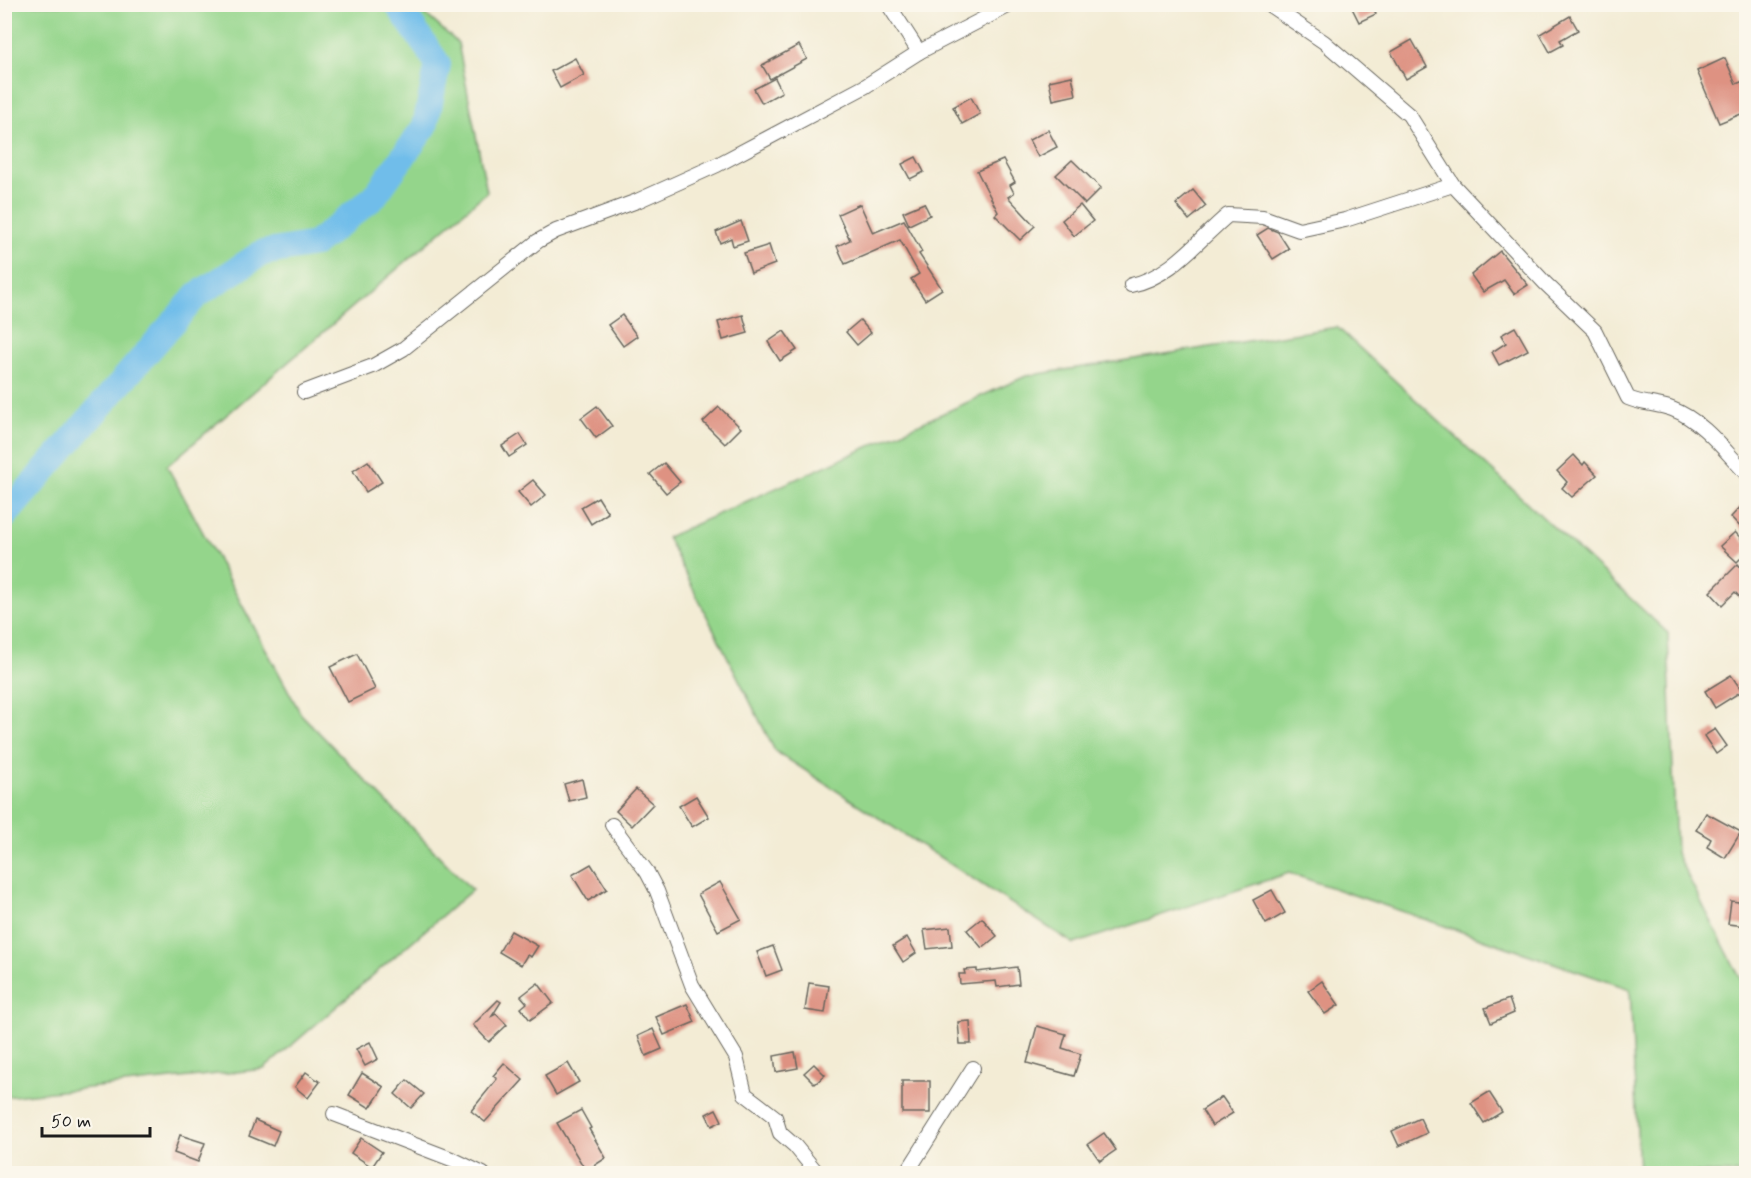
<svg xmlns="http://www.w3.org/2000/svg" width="1751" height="1178" viewBox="0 0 1751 1178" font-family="Mynerve,sans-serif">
	<rect width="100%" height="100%" fill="#fbf7ec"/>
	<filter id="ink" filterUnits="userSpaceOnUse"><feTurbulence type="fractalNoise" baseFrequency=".0167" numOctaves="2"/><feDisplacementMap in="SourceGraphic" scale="12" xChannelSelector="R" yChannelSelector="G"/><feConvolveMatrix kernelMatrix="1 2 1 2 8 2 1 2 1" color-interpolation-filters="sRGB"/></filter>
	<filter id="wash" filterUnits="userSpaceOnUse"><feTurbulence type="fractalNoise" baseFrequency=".008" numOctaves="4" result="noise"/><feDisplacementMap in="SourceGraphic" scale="24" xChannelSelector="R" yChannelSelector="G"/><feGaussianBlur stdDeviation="1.35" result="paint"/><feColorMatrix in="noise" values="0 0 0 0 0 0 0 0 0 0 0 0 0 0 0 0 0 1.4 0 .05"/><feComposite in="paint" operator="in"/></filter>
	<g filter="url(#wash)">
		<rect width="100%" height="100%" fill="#f3ecd5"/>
		<g fill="#94d58b" stroke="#587854" stroke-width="1.5">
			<polygon points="4,5 415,5 458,43 487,192 167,466 301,714 472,890 264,1069 5,1097"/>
			<polygon points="1337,327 1668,633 1676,853 1746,989 1746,1173 1639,1173 1630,989 1289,873 1074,944 775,751 667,537 1026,376"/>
		</g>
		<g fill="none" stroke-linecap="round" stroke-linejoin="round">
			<polyline stroke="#70bdea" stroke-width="26" points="4,517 197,295 262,253 315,244 374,197 425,126 438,64 397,4"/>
		</g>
		<g id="blocks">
			<g fill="#de9282">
				<polygon points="1350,4 1371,4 1376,14 1359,22"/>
				<polygon points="1570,16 1578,30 1560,40 1563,45 1550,52 1540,34"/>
				<polygon points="1412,40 1427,67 1406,79 1391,52"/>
				<polygon points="799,45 807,59 770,79 762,65"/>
				<polygon points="575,58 584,75 560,88 551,71"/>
				<polygon points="1725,58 1736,84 1746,80 1746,112 1719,123 1697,71"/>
				<polygon points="1072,76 1076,95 1053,100 1049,81"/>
				<polygon points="775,78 782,92 762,103 754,89"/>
				<polygon points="971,97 980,114 962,124 953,107"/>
				<polygon points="1048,130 1057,147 1038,157 1029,140"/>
				<polygon points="916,157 924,172 910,179 902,164"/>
				<polygon points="1003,160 1015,182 1010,185 1014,193 1008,197 1035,226 1020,240 995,215 998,212 977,171"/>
				<polygon points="1072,160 1101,188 1085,204 1056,175"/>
				<polygon points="1193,190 1206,206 1189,220 1176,204"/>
				<polygon points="924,203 930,215 909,225 903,212"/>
				<polygon points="860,204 873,233 904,220 922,252 919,254 942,289 925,300 911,279 919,274 900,240 845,264 837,246 850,240 838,214"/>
				<polygon points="1080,205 1093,221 1074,236 1062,220"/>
				<polygon points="741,221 748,241 733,246 731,238 720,243 716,232"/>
				<polygon points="1268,228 1278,232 1289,249 1273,259 1257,235"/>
				<polygon points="769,245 775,264 751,273 744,253"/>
				<polygon points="1500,251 1528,285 1514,294 1504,280 1483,292 1471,275"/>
				<polygon points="622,315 637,336 623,346 608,325"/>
				<polygon points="743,315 748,333 723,340 718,322"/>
				<polygon points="860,320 871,333 857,345 846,332"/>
				<polygon points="1515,327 1528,350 1499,365 1492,352 1506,343 1501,335"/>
				<polygon points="784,331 797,350 780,361 768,342"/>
				<polygon points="597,406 612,426 596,438 581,418"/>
				<polygon points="719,407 741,428 725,444 703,422"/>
				<polygon points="520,434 527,445 509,457 502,446"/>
				<polygon points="1574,455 1583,465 1585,462 1597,475 1572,497 1562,488 1567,482 1557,471"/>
				<polygon points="368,461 382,482 366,492 353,471"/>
				<polygon points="664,463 680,482 666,493 650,474"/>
				<polygon points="533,480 546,495 531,507 518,492"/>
				<polygon points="598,497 608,513 591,524 581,507"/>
				<polygon points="1746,501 1746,533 1731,517"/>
				<polygon points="1735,532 1746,544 1746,553 1737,562 1720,546"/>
				<polygon points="1738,564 1746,574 1746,604 1735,592 1722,605 1710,592"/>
				<polygon points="357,654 375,689 348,702 330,667"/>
				<polygon points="1731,675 1742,691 1715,708 1705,691"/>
				<polygon points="1715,729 1727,746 1716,754 1704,736"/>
				<polygon points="582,779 586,797 569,801 564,784"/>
				<polygon points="636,789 653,804 632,826 616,811"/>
				<polygon points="696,796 709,817 692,827 679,806"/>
				<polygon points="1706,813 1741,832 1725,858 1707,847 1711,839 1696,830"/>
				<polygon points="591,864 607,889 588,901 572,875"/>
				<polygon points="720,882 741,919 718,931 698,894"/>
				<polygon points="1272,890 1285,913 1266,924 1253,900"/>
				<polygon points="1731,901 1746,903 1746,926 1728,924"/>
				<polygon points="982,918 997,936 982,948 967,930"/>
				<polygon points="950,927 952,946 927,949 924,930"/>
				<polygon points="511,931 538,946 531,957 527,955 521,965 499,952"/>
				<polygon points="907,937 916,953 903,962 893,946"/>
				<polygon points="773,946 782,970 766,976 757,952"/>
				<polygon points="1017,967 1019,984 997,987 996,981 960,984 959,974 965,974 964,970 977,969 977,972"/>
				<polygon points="1322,981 1339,1005 1325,1014 1308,991"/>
				<polygon points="538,983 553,1003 530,1020 521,1008 527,1003 521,996"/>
				<polygon points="809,983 829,986 825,1013 805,1010"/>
				<polygon points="1509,999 1514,1013 1491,1023 1485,1008"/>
				<polygon points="498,1000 501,1002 492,1016 496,1014 507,1025 489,1042 473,1025"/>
				<polygon points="687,1004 695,1022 664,1035 656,1017"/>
				<polygon points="970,1021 971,1044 960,1044 958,1022"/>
				<polygon points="1037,1026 1066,1034 1062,1048 1081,1054 1074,1076 1027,1063"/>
				<polygon points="653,1029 662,1049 646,1056 638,1036"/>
				<polygon points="370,1042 378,1059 365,1066 356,1049"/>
				<polygon points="795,1052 798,1068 776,1072 774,1056"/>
				<polygon points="504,1063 523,1080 485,1122 471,1111 497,1079 493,1076"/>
				<polygon points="568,1063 579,1082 556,1095 545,1076"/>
				<polygon points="814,1064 825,1075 815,1084 804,1073"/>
				<polygon points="306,1072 320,1082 308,1098 295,1087"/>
				<polygon points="362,1073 384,1087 370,1108 349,1095"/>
				<polygon points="407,1080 424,1094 411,1108 395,1094"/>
				<rect x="902" y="1081" width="28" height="32"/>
				<polygon points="1489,1092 1502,1112 1484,1123 1471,1103"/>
				<polygon points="1222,1097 1233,1113 1212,1126 1202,1110"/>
				<polygon points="716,1109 722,1121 712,1126 706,1114"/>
				<polygon points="581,1110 591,1128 589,1129 606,1158 586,1171 557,1123"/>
				<polygon points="1420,1118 1427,1133 1399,1146 1392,1131"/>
				<polygon points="255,1120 279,1131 273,1146 249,1136"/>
				<polygon points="1104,1133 1116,1150 1100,1161 1088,1144"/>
				<polygon points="180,1135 205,1143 198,1162 174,1153"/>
				<polygon points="361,1138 382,1152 372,1167 351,1153"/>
			</g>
		</g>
	</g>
	<g filter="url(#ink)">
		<use href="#blocks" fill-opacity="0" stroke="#67655d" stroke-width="1.5"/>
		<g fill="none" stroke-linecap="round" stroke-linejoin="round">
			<defs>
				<g id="street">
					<polyline points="888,4 919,52"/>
					<path d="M1268 4 1324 42 1409 115 1453 185 1545 283 1595 331 1628 398C1642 404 1658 404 1672 409 1702 420 1725 451 1746 473"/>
					<path d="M1131 285C1171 277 1198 240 1228 215L1263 217 1299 230 1345 220 1453 185"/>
					<polyline points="304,392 373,366 403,349 538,241 556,231 637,201 717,165 864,87 919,52 1012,4"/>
					<polyline points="612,825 647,872 657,891 692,985 736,1057 745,1094 775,1117 780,1133 795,1146 818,1174"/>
					<polyline points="334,1114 454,1160 483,1174"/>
					<polyline points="906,1174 973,1068"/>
				</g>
			</defs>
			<use href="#street" stroke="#67655d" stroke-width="16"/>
			<polyline stroke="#67655d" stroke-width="2" stroke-dasharray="4.5 4.5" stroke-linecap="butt" points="1743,894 1746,889"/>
			<use href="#street" stroke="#fff" stroke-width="14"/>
		</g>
	</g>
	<rect width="1751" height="1178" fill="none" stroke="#fbf7ec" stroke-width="24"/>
	<path d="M42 1127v9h108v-9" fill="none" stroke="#1c1c1c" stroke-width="3"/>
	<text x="51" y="1127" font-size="18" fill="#1c1c1c" stroke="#fbf7ec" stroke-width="4.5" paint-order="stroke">50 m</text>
</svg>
